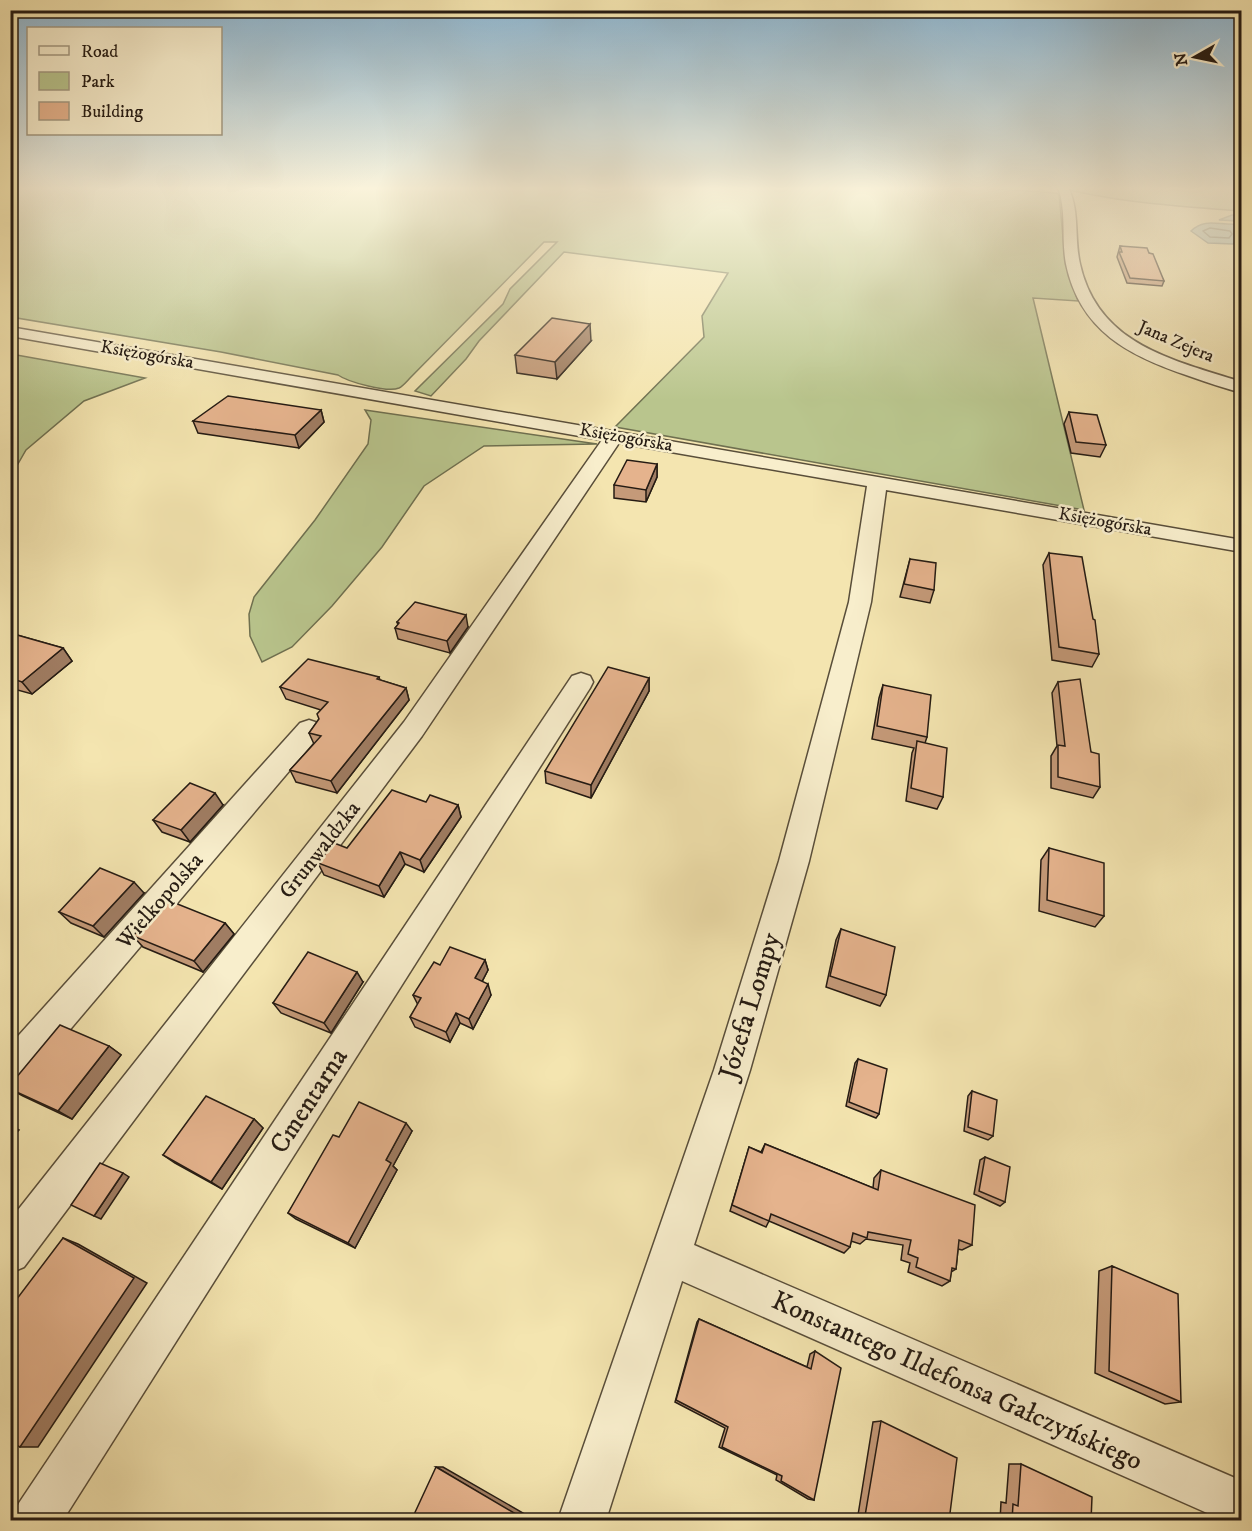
<svg xmlns="http://www.w3.org/2000/svg" width="1252" height="1531" viewBox="0 0 1252 1531" font-family="'IM FELL DW Pica',serif">
	<rect width="100%" height="100%" fill="#f4e5b0"/>
	<filter id="stains"><feTurbulence type="fractalNoise" baseFrequency=".00333" numOctaves="4"/><feColorMatrix values="0 0 0 0 .2 0 0 0 0 .09 0 0 0 0 .02 0 0 0 .5 -.17"/></filter>
	<radialGradient id="worn" r=".72"><stop offset=".6" stop-color="#630" stop-opacity="0"/><stop offset="1" stop-color="#630" stop-opacity=".3"/></radialGradient>
	<g fill="#b9c58d" stroke="#6f7050" stroke-width="1.5">
		<path d="M11 187H966L1055 193 1059 194 1065 259 1078 301 1033 298 1084 510 615 427 704 337 702 316 728 273 564 252 479 341 466 359 431 396 415 391 503 304 510 289 557 242H544L410 378C407 381 403 386 399 388 388 393 348 382 338 375L221 352 11 317Z"/>
		<path d="M1057 187H1241V211C1179 206 1118 203 1057 187Z"/>
		<polygon points="11,354 145,378 84,401 26,450 11,476"/>
		<polygon points="365,410 597,444 484,446 424,486 382,547 332,606 292,647 262,662 250,636 249,614 254,597 315,520 368,444 371,420"/>
	</g>
	<path fill="#a2bcb7" stroke="#707c75" stroke-width="1.5" d="M1232 215H1242L1241 236 1233 244 1208 243 1191 231C1205 217 1220 226 1238 224V221L1219 220Z"/>
	<g fill="none" stroke-linecap="round" stroke-linejoin="round">
		<polygon stroke="#646c65" stroke-width="1.5" points="1210,228 1230,231 1232,234 1229,238 1210,237 1203,231"/>
		<defs>
			<g id="street">
				<path d="M1058 187H1068C1080 211 1074 238 1080 264 1098 345 1173 360 1242 382V393C1224 388 1206 382 1189 376 1129 356 1080 331 1066 264 1061 238 1067 212 1058 187Z"/>
				<polygon points="10,327 1242,540 1242,552 886,490 871,602 809,861 750,1070 694,1245 1242,1481 1242,1520 1223,1520 682,1281 606,1520 558,1520 714,1070 779,861 849,602 867,486 619,443 422,736 24,1267 10,1273 10,1220 404,722 602,440 10,336"/>
				<polygon points="581,673 590,676 593,682 590,688 63,1520 12,1520 19,1503 572,676"/>
				<polygon points="309,720 318,723 322,730 318,737 23,1085 10,1089 10,1045 300,723"/>
			</g>
		</defs>
		<use href="#street" stroke="#594e3a" stroke-width="3"/>
		<use href="#street" fill="#f8eecc" fill-rule="evenodd"/>
	</g>
	<g fill="#c59a79" stroke="#251b13" stroke-width="1.5">
		<polygon points="1120,246 1149,253 1164,281 1162,286 1127,283 1117,257"/>
		<polygon points="591,341 557,379 517,373 515,355"/>
		<polygon points="321,410 324,422 299,448 198,433 193,421"/>
		<polygon points="1069,412 1106,445 1100,457 1071,453 1064,424"/>
		<polygon points="657,464 657,477 646,502 614,498 614,485"/>
		<polygon points="1049,553 1099,654 1092,667 1052,660 1043,565"/>
		<polygon points="910,559 934,590 930,603 900,597"/>
		<polygon points="397,622 468,627 450,653 398,639 395,628 398,625"/>
		<polygon points="10,633 63,648 72,661 32,694 10,688"/>
		<polygon points="379,677 380,680 406,688 409,700 337,793 296,782 290,770 314,744 309,733 319,719 321,710 286,699 280,687"/>
		<polygon points="649,678 649,691 591,798 546,783 545,771"/>
		<polygon points="1058,682 1091,752 1100,787 1093,798 1051,788 1051,756 1057,746 1052,693"/>
		<polygon points="883,685 927,737 925,743 943,797 937,809 906,801 912,753 914,748 872,739 879,698"/>
		<polygon points="426,802 458,805 461,817 424,872 405,864 384,897 324,875 318,863 347,848"/>
		<polygon points="223,805 190,842 162,832 153,820"/>
		<polygon points="1049,848 1104,916 1095,927 1039,911 1041,860"/>
		<polygon points="144,893 104,937 71,923 59,912"/>
		<polygon points="225,923 234,934 203,972 143,947 133,936"/>
		<polygon points="841,929 886,995 880,1006 826,987 836,940"/>
		<polygon points="485,960 488,970 482,982 491,995 473,1029 460,1023 450,1042 415,1027 410,1017 418,1005 413,995 440,965"/>
		<polygon points="363,982 331,1033 281,1013 273,1003"/>
		<polygon points="109,1046 121,1055 72,1119 23,1096 10,1089"/>
		<polygon points="858,1059 879,1114 876,1118 846,1106 855,1063"/>
		<polygon points="972,1091 993,1136 988,1140 964,1131 968,1096"/>
		<polygon points="254,1119 263,1128 222,1189 175,1163 163,1155"/>
		<polygon points="412,1131 393,1166 397,1170 355,1248 296,1219 288,1213 339,1137"/>
		<polygon points="765,1144 873,1188 874,1178 881,1170 972,1245 962,1250 958,1249 956,1269 951,1272 950,1281 942,1286 908,1272 910,1263 901,1260 903,1245 866,1239 860,1244 851,1241 850,1247 844,1253 769,1221 766,1227 730,1211 749,1147 761,1152"/>
		<polygon points="985,1157 1005,1202 1000,1206 974,1194 980,1160"/>
		<polygon points="1112,1266 1181,1402 1165,1404 1095,1373 1099,1271"/>
		<polygon points="699,1319 807,1367 810,1354 815,1351 814,1500 808,1499 776,1480 777,1475 719,1447 725,1428 675,1402 697,1322"/>
		<polygon points="881,1421 949,1521 869,1521 858,1515 873,1422"/>
		<polygon points="1009,1464 1021,1464 1091,1521 1000,1521 1001,1502 1006,1503"/>
	</g>
	<g fill="#a07d63" stroke="#251b13" stroke-width="1.5">
		<polygon points="590,324 591,341 557,379 555,362"/>
		<polygon points="321,410 324,422 299,448 295,435"/>
		<polygon points="657,464 657,477 646,502 646,490"/>
		<polygon points="466,615 468,627 450,653 447,641"/>
		<polygon points="63,648 72,661 32,694 22,682"/>
		<polygon points="649,678 649,691 591,798 591,785"/>
		<polygon points="406,688 409,700 337,793 331,781"/>
		<polygon points="215,793 223,805 190,842 181,830"/>
		<polygon points="458,805 461,817 424,872 420,860"/>
		<polygon points="400,852 405,864 384,897 379,886"/>
		<polygon points="134,882 144,893 104,937 93,926"/>
		<polygon points="225,923 234,934 203,972 194,961"/>
		<polygon points="485,960 488,970 478,989 475,978"/>
		<polygon points="357,972 363,982 331,1033 324,1023"/>
		<polygon points="488,984 491,995 473,1029 469,1019"/>
		<polygon points="456,1013 460,1023 450,1042 446,1032"/>
		<polygon points="109,1046 121,1055 72,1119 58,1111"/>
		<polygon points="254,1119 263,1128 222,1189 211,1182"/>
		<polygon points="406,1123 412,1131 393,1166 397,1170 355,1248 348,1243 386,1160"/>
		<polygon points="10,1125 19,1130 10,1140"/>
		<polygon points="123,1173 129,1177 101,1219 94,1216"/>
		<polygon points="63,1238 78,1244 147,1283 38,1447 20,1447"/>
		<polygon points="436,1467 443,1467 530,1517 529,1521 526,1521"/>
	</g>
	<g fill="#e5b38d" stroke="#251b13" stroke-width="1.5">
		<polygon points="1120,246 1147,248 1149,253 1153,254 1164,281 1130,278 1119,252 1122,252"/>
		<polygon points="552,318 590,324 555,362 515,355"/>
		<polygon points="228,396 321,410 295,435 193,421"/>
		<polygon points="1069,412 1097,415 1106,445 1076,442"/>
		<polygon points="627,460 657,464 646,490 614,485"/>
		<polygon points="1049,553 1082,557 1093,619 1095,620 1099,654 1059,647"/>
		<polygon points="910,559 936,563 934,590 904,584"/>
		<polygon points="415,602 466,615 447,641 395,628 399,623 397,622"/>
		<polygon points="10,633 63,648 22,682 10,678"/>
		<polygon points="308,659 379,677 377,679 406,688 331,781 290,770 321,736 309,733 319,719 317,714 328,702 280,687"/>
		<polygon points="608,667 649,678 591,785 545,771"/>
		<polygon points="1080,679 1091,752 1099,754 1100,787 1058,777 1058,745 1065,746 1058,682"/>
		<polygon points="883,685 931,695 927,737 877,726"/>
		<polygon points="917,741 947,748 943,797 911,788"/>
		<polygon points="190,783 215,793 181,830 153,820"/>
		<polygon points="392,790 426,802 430,795 458,805 420,860 400,852 379,886 318,863 334,843 347,848"/>
		<polygon points="1049,848 1104,863 1104,916 1047,900"/>
		<polygon points="100,868 134,882 93,926 59,912"/>
		<polygon points="165,899 225,923 194,961 133,936"/>
		<polygon points="841,929 895,947 886,995 830,976"/>
		<polygon points="450,947 485,960 475,978 488,984 469,1019 456,1013 446,1032 410,1017 421,998 413,995 434,962 440,965"/>
		<polygon points="308,952 357,972 324,1023 273,1003"/>
		<polygon points="60,1025 109,1046 58,1111 10,1089 10,1085"/>
		<polygon points="858,1059 887,1069 879,1114 849,1102"/>
		<polygon points="972,1091 997,1100 993,1136 968,1127"/>
		<polygon points="206,1096 254,1119 211,1182 163,1155"/>
		<polygon points="359,1102 406,1123 386,1160 391,1163 348,1243 288,1213 333,1135 339,1137"/>
		<polygon points="765,1144 878,1190 881,1170 975,1205 972,1245 959,1240 956,1269 952,1268 950,1281 916,1267 918,1258 908,1254 911,1240 868,1232 867,1238 853,1233 850,1247 771,1214 769,1221 732,1205 749,1147 762,1153"/>
		<polygon points="985,1157 1010,1167 1005,1202 979,1191"/>
		<polygon points="100,1163 123,1173 94,1216 71,1205"/>
		<polygon points="63,1238 134,1278 20,1447 10,1442 10,1308"/>
		<polygon points="1112,1266 1178,1294 1181,1402 1109,1371"/>
		<polygon points="699,1319 811,1369 815,1351 841,1368 814,1500 781,1481 782,1476 722,1447 728,1427 676,1400"/>
		<polygon points="881,1421 957,1458 949,1521 873,1521 865,1516"/>
		<polygon points="1021,1464 1092,1497 1091,1521 1012,1521 1013,1504 1018,1506"/>
		<polygon points="436,1467 526,1520 526,1521 411,1521"/>
	</g>
	<linearGradient id="sky" x2="0" y2="1"><stop stop-color="#8cb7d4"/><stop offset="0.47" stop-color="#faf3db"/><stop offset="1" stop-color="#faf3db" stop-opacity="0"/></linearGradient>
	<rect width="1252" height="401" fill="url(#sky)"/>
	<g text-anchor="middle" dominant-baseline="central" stroke-width="5" stroke-linejoin="round" paint-order="stroke">
		<g font-size="18" fill="#251b13" stroke="#f8eecc">
			<text transform="translate(1176 342) rotate(23)">Jana Zejera</text>
			<text transform="translate(147 355) rotate(10)">Księżogórska</text>
			<text transform="translate(626 438) rotate(10)">Księżogórska</text>
			<text transform="translate(1105 522) rotate(10)">Księżogórska</text>
		</g>
		<g font-size="22" fill="#251b13" stroke="#f8eecc">
			<text transform="translate(320 850) rotate(-52)">Grunwaldzka</text>
			<text transform="translate(160 901) rotate(-49)">Wielkopolska</text>
		</g>
		<g font-size="27" fill="#251b13" stroke="#f8eecc">
			<text transform="translate(750 1006) rotate(-73)">Józefa Lompy</text>
			<text transform="translate(309 1101) rotate(-57)">Cmentarna</text>
			<text transform="translate(957 1381) rotate(24)">Konstantego Ildefonsa Gałczyńskiego</text>
		</g>
	</g>
	<rect width="1252" height="1531" fill="none" stroke="#f4e5b0" stroke-width="36"/>
	<rect x="12" y="12" width="1228" height="1507" fill="none" stroke="#251b13" stroke-width="3"/>
	<rect x="18" y="18" width="1216" height="1495" fill="none" stroke="#251b13" stroke-width="1.5"/>
	<rect x="27" y="27" width="195" height="108" fill="#f8eecc" stroke="#a49a82" stroke-width="1.5"/>
	<rect x="39" y="46" width="30" height="9" fill="#f8eecc" stroke="#a49a82" stroke-width="1.5"/>
	<text x="81" y="57" font-size="18" fill="#251b13">Road</text>
	<rect x="39" y="72" width="30" height="18" fill="#b9c58d" stroke="#a49a82" stroke-width="1.5"/>
	<text x="81" y="87" font-size="18" fill="#251b13">Park</text>
	<rect x="39" y="102" width="30" height="18" fill="#e5b38d" stroke="#a49a82" stroke-width="1.5"/>
	<text x="81" y="117" font-size="18" fill="#251b13">Building</text>
	<g transform="translate(1195 57) rotate(261)" stroke="#f8eecc" stroke-width="4.5" paint-order="stroke">
	<path d="M0-4.5L10 22L0 15L-10 22Z" fill="#251b13"/>
	<text y="-9" font-size="16" font-weight="bold" text-anchor="middle" fill="#251b13">N</text>
	</g>
	<rect width="100%" height="100%" filter="url(#stains)"/>
	<rect width="100%" height="100%" fill="url(#worn)"/>
</svg>
